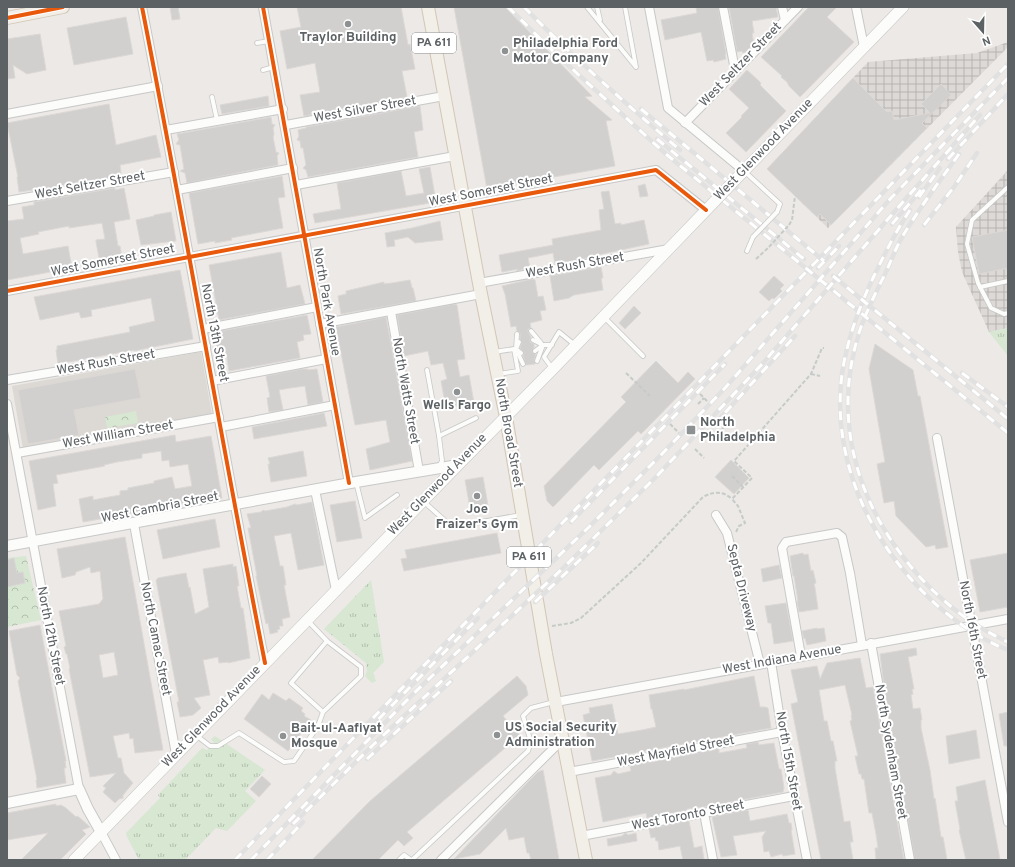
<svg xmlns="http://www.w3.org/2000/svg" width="1015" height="867" viewBox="0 0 1015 867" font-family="Overpass,sans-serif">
	<defs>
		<pattern id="industrial-grid" width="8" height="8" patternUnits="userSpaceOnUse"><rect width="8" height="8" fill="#dcd9d6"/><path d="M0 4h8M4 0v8" fill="none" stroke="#b6b3b1"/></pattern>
		<pattern id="grass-tufts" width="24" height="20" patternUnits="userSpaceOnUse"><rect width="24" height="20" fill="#d7e7d2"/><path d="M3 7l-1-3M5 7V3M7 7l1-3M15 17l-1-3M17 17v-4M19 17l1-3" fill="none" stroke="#b2bfae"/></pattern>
		<pattern id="park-crowns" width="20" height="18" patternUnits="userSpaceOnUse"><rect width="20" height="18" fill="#d7e7d2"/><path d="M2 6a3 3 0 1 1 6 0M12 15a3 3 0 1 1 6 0" fill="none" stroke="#b2bfae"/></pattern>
	</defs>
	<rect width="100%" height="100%" fill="#ece9e6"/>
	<g fill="url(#industrial-grid)">
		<polygon points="1008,42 1008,47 828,228 767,169 868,62 977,53"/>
		<polygon points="1008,170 1008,328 989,332 962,272 958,252 956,227"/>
	</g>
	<polygon fill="#dcd9d4" points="201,352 212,415 23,449 12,386"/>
	<g fill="url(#grass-tufts)">
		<polygon points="1008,328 1008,356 989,332"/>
		<polygon points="371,580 384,662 373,673 376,681 372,683 365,676 367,671 366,663 324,629"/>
		<polygon points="215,736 265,770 245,791 256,801 227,831 216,828 185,860 139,860 127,837 126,833 160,798 158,795 202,748 207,750 214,743 211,739"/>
	</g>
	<g fill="url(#park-crowns)">
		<polygon points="136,411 138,423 107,428 105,417"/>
		<polygon points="26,556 41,620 7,627 7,558"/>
	</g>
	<g fill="#d2d0cf" stroke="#dbd8d6" fill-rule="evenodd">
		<polygon points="170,7 178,7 180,19 172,20"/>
		<polygon points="297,7 401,7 408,45 410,44 415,69 402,71 407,97 304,116 300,95 320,92 315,63 287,69 280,31 301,27"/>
		<polygon points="454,7 505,7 592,96 585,97 612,120 606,121 615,166 487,189"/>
		<polygon points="696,7 718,7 726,54 725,54 726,59 714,62 713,60 707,61 701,32 665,40 661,20 697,13"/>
		<polygon points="729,7 776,7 778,17 752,21 754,33 752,33 754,45 746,52 743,53 742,51 737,52"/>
		<polygon points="809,7 837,7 827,17 854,42 800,97 789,86 787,82 781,77 782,76 761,57"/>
		<polygon points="126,17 133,54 74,65 67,28"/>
		<polygon points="40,34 46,70 27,74 13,65 15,78 7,79 7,39"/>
		<polygon points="747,70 760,82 761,84 760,85 786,111 746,152 726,133 742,117 741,116 749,108 729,89"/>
		<polygon points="853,78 887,112 892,111 894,120 930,113 921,104 941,84 951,95 922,123 927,128 831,225 820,214 817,217 767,169"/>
		<polygon points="268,96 269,106 222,114 220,105"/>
		<polygon points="109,104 116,145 156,135 161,157 120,165 121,173 114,174 115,177 33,191 33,190 19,192 17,177 18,177 7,123"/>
		<polygon points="420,106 423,130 414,132 418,157 308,177 306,170 303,168 306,165 303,148 301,148 300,141 297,140 299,136 298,130 306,128 306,127"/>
		<polygon points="271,117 272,124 275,125 273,128 274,134 273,137 276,152 279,153 277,156 278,165 187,183 185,173 180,171 184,169 180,145 176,144 179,140 177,134"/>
		<polygon points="430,167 436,202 315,223 313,214 341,209 337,183 401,171 406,196 424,193 419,169"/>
		<polygon points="282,176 285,197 278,198 283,228 231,238 232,240 215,243 215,241 198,244 189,193"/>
		<polygon points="645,184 648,196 640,197 638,186"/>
		<polygon points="115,188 115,190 124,188 130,219 114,222 118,246 120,246 122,258 119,261 100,263 96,242 96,240 105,239 102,223 69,228 69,226 38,232 39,234 20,238 23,254 68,246 72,268 7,280 7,221 24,219 22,207 34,205 34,202"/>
		<polygon points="609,191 615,224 621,223 621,225 644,220 649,244 598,255 598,256 555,264 553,253 528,258 530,268 516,271 518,269 502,272 499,255 553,245 552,239 601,230 599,210 604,209 601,192"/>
		<polygon points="171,212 176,241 141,245 136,220 154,216 154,215"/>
		<polygon points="440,221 443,240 415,243 408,237 394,240 395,246 387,247 385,233 412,228"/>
		<polygon points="1008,230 1008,268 979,274 972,237"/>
		<polygon points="281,252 287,288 300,285 305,304 219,320 209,265"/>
		<polygon points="601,267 603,278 601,278 603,290 574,295 569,298 554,301 550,276"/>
		<polygon points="180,270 193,339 134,351 134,350 58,364 56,350 57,350 57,346 130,332 129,327 155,321 151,298 91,310 92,316 87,317 81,318 79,312 40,320 34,297"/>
		<polygon points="774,276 784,285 780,289 782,291 774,299 772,298 769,301 759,292"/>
		<polygon points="532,279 535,280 538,297 543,296 546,310 540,311 542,320 530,323 531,328 528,329 528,332 531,337 530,339 530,342 534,344 534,347 532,352 536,355 534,360 535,364 526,365 523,356 524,352 520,348 522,342 520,339 520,333 517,331 516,326 511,327 505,294 502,286"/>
		<polygon points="410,280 412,288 413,288 416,301 341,314 338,296 346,294 346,291 384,282 384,284 392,283"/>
		<polygon points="455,304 457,305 465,359 457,360 460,377 469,375 474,403 446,408 441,381 447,379 443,363 431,365 428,351 404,356 397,315"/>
		<polygon points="634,306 641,313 625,329 619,323"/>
		<polygon points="307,315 311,334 303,335 304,340 297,342 300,358 229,371 226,352 219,353 218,351 214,334 221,333 220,331"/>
		<polygon points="386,317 412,461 370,470 366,449 390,442 386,420 355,425 336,327"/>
		<polygon points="875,344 913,370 918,396 920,396 948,547 936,549 935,545 926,547 896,516 894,501 884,503 877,464 885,462 869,369"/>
		<polygon points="656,361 678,383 688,372 695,379 641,434 638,431 599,470 594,465 553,507 547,501 544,486 626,402 621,397"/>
		<polygon points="135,369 141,398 74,410 79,435 28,444 18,390"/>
		<polygon points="302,369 308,369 308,370 317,369 323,402 308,405 305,386 290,388 279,390 283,410 269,412 267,398 270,397 266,376"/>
		<polygon points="324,413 327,426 254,439 252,427"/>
		<polygon points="175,435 176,442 211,436 222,498 83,522 79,499 93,496 93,500 120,495 120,491 128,490 128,488 154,483 154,481 172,477 175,489 192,486 188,464 170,467 169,460 162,461 161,451 142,454 142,458 117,462 104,465 105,466 56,475 58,483 53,484 56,506 38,510 29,461"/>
		<polygon points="303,451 307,476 271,482 268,464 270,464 268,458"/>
		<polygon points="731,460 749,478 734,494 715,477"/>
		<polygon points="483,477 489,511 471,514 465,480"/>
		<polygon points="355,501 362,538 337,542 330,505"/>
		<polygon points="312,502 324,565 298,570 291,533 274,536 280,566 283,566 286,585 284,585 290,617 282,619 283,626 279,626 280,629 277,630 278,632 270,634 268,623 266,624 256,576 257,576 248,528 251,528 247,514 261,512 263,510 265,511 287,507 295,504 297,505"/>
		<polygon points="215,519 220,547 163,559 157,530"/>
		<polygon points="497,533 501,553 404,571 401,559 407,558 405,550"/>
		<path d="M125 537 163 750 135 753 133 738 130 739 129 733 113 736 118 758H121L124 773 133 783 123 795V798L119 799 115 803 103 792 106 788 103 786 116 773 90 777 69 669 70 668 67 654H66L64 647 66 646 59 611 99 604 103 599 100 571 91 573 90 567 76 572 75 575 62 578 57 549ZM114 652 118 675 103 678 99 655Z"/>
		<polygon points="803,553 804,555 808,554 811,571 813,570 816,583 814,584 815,588 818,609 799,612 797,601 798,601 794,576 793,576 790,556"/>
		<polygon points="1008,553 1008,607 980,612 970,560"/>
		<polygon points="14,558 17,573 23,572 25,583 7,587 7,560"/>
		<polygon points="233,564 233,567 236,566 239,586 237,586 241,608 243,608 245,622 250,658 228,663 228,662 219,663 218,657 203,660 210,695 194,698 201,708 193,715 180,717 177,702 179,702 156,580 158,578 186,573 189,588 190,587 195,614 209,607 203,569"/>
		<polygon points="779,565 782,578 763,582 761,569"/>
		<polygon points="786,603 793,641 774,644 771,623 768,623 765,606"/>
		<polygon points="40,625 66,761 65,761 66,768 64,768 66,783 37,788 36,780 37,780 18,681 20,678 17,675 9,631"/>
		<polygon points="817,628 817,629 824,628 826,641 807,645 805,638 804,639 802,631"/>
		<polygon points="916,648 917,655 908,657 914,689 912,689 913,694 911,695 913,709 920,708 922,720 921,720 921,728 930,770 934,799 935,798 941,837 943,837 947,860 915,860 884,686 880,654"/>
		<polygon points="860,658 866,688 873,687 904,860 876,860 875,848 878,848 876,834 872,813 869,813 864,779 862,779 861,774 859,774 855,756 858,756 850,721 852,720 851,715 852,715 845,685 819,690 824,721 827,721 831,741 833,741 837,761 835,761 835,768 844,822 850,821 853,842 850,842 853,860 821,860 791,704 798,702 791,670 817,666 820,679 827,663"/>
		<polygon points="517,676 526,686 528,695 503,716 521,737 513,744 511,743 407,832 413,838 404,846 398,840 378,860 312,860 370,801"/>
		<polygon points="754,676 760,707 765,707 768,708 771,728 592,761 583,715 590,713 589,708 612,704 618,734 642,730 656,727 652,709 651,709 649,695 684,689 684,690"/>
		<polygon points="273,693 286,701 289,698 303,708 301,711 305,714 304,716 311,720 288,751 244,719 262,694 269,700"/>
		<polygon points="1008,712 1008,746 1004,746 999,714"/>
		<polygon points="976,730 980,758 949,764 946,736"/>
		<polygon points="758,742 759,745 774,743 779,769 781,769 784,788 783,792 710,806 687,809 687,810 647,818 646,813 603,822 595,778 611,775 614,771 618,774 631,771 630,766 719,749 719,753 747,748 746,744"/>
		<polygon points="543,770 559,860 531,860 529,853 527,853 524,837 509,840 506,828 480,854 454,859 529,781 538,772"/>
		<polygon points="262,776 271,784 259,797 250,789"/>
		<polygon points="985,780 1000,860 966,860 959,830 960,829 955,801 958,801 956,787"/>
		<polygon points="56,804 56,806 61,805 66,808 76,817 77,816 80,818 90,827 82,830 86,834 60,860 21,860 48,833 7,840 7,813"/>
		<polygon points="748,810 750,821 787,814 789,823 791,823 792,830 791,830 795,854 783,856 782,854 771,857 769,851 764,852 762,837 766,831 733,836 737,855 721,857 712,817"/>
		<polygon points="689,821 694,848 702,846 704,860 683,860 680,846 659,850 658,841 656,841 655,837 651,838 649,829"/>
		<polygon points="626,833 628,835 636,833 637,841 608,846 607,839 622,836 624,834"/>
	</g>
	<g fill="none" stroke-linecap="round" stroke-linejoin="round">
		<defs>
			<g id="service">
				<polyline points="587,7 636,67 625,7"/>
				<polyline points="597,7 600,20"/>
				<polyline points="257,43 269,41"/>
				<polyline points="263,70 274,67"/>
				<polyline points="212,97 217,120"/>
				<polyline points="744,171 780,204 777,212"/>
				<polyline points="1008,187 972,220 967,244 978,283 991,308 1004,314 1008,313"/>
				<polyline points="747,251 753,237"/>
				<polyline points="980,287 1008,281"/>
				<polyline points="604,317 643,356"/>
				<polyline points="531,331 541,343"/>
				<polyline points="517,334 516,349 519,342"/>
				<polyline points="533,340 543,345 535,351"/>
				<polyline points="494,352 514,349 518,371 498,374"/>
				<polyline points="521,353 516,349 523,364"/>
				<polyline points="537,361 543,345 552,345"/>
				<polyline points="552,368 544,357 559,332 575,345"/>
				<polyline points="427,370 439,436 442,461 439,467"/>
				<polyline points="439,436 476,418"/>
				<polyline points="356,482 365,518 397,495"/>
				<polyline points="423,501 452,527 521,515"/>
				<polyline points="323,712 291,683 327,641"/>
				<polyline points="197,736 210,746 218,746 239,733 284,762 294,761 318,726 323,712 361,676 361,667 327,641 307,620"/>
				<polyline points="399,860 404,855 411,860"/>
				<polyline points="412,860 528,751 531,742 523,716 531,708 554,702"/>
			</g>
			<g id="minor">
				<path d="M142 7C185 225 222 445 265 663"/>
				<polyline points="263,7 349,483"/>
				<polyline points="649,7 668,108 744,171"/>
				<polyline points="723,7 735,70"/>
				<polyline points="782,7 785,20"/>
				<polyline points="856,7 864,47"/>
				<polyline points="7,114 158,86"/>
				<polyline points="685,123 798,7"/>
				<polyline points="286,125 444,96"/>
				<polyline points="166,130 283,109"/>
				<polyline points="296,185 455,156"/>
				<polyline points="177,190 293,168"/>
				<polyline points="7,201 174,172"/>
				<polyline points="479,283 669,249"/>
				<polyline points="7,291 656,170 706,210"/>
				<polyline points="391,312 419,471"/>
				<polyline points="320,324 481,294"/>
				<polyline points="203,329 317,307"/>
				<polyline points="7,380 206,346"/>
				<polyline points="212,381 326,359"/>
				<polyline points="7,404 79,789"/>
				<polyline points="221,427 335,405"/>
				<polyline points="937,438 1008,822"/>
				<polyline points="17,453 219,417"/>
				<polyline points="315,490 336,590"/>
				<polyline points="716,515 727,533 729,541 760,664"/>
				<polyline points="134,524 176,754"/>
				<polyline points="871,643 910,860"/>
				<polyline points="801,656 782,548 786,542 837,533 842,537 850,573 862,645"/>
				<polyline points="771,662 782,732 807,860"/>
				<polyline points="556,702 1008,619"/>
				<polyline points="569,772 782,732"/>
				<polyline points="704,813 713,860"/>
				<polyline points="101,832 116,860"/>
				<polyline points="581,836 794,796"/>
				<polyline points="441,860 563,739"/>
			</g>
			<g id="tertiary">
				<polyline points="7,546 356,482 458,465"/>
				<polyline points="7,803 79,789 88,809 101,832"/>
			</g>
			<g id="secondary">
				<polyline points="733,182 903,7"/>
				<polyline points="74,860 458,465 552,370 715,201"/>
			</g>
			<g id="primary">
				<polyline points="428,7 481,294 506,417 546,654 586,860"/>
				<polyline points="7,18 63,7"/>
			</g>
		</defs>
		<use href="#service" stroke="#c8c8c8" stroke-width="5.5"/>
		<use href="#minor" stroke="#c8c8c8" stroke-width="10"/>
		<use href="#tertiary" stroke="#c8c8c8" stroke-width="12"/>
		<use href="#secondary" stroke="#c8c8c8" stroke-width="12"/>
		<use href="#primary" stroke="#d3c6b5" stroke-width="14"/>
		<g stroke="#c6cbc8" stroke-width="2" stroke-dasharray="4 2" stroke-linecap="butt">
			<polyline points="789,225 792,220 795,196"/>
			<polyline points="756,259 769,247"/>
			<polyline points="626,373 650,396"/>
			<polyline points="811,374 820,376"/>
			<polyline points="700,394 708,402"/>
			<polyline points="698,404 704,398"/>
			<polyline points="724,418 733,427"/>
			<polyline points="670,424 679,433"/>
			<polyline points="722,429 729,422"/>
			<polyline points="695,449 704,458"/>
			<polyline points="732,476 743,487"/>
			<polyline points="736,532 739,526 745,523 738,506 732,499 752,478 734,461 811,374 822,348 824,348"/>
			<path d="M552 626 571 623 581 618 641 563 703 497C714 491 723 491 732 499"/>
		</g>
		<use href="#service" stroke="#fcfcfb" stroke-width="4"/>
		<use href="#minor" stroke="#fcfcfb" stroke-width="8"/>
		<use href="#tertiary" stroke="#fcfcfb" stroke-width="10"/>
		<use href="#secondary" stroke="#fcfcfb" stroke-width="11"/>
		<use href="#primary" stroke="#f2efe8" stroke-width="12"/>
		<defs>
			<g id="rail">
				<polyline points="508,7 559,57 667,155 1008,433"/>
				<path d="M524 7C573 57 626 104 680 150"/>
				<polyline points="641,109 824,261"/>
				<polyline points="657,139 804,259"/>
				<path d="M959 154C939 182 918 210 901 239 895 250 891 261 886 272 877 290 868 308 861 327 835 402 849 478 893 543 922 585 961 621 1008 642"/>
				<polyline points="948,159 1008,94"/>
				<polyline points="919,197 940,168"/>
				<path d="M910 210C896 231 885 253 874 276 861 303 850 332 844 362 829 440 859 521 911 579 936 608 973 637 1008 650"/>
				<polyline points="892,224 921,190"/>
				<polyline points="924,225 954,187 977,153"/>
				<polyline points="818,268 839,246"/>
				<polyline points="833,276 1008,419"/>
				<polyline points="962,373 1008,407"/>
				<polyline points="713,426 795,336"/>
				<polyline points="571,522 725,364"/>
				<polyline points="535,602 598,543"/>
				<polyline points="366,732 478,618"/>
				<polyline points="367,759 451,681"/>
				<polyline points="293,824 373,745 561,570 656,477 763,363 902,203 980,115"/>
				<polyline points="235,860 1008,64"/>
				<polyline points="251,860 412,695 589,527 661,455 725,388 891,198 1008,78"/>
				<polyline points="267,860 303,822"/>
			</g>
		</defs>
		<use href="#rail" stroke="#e2e1e1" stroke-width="4.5"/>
		<use href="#rail" stroke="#fff" stroke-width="3" stroke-dasharray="9" stroke-linecap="butt"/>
		<defs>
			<polyline id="service-bridge" points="753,237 777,212"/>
			<polyline id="secondary-bridge" points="715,201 733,182"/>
		</defs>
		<use href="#service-bridge" stroke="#c8c8c8" stroke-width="5.5" stroke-linecap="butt"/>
		<use href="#secondary-bridge" stroke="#c8c8c8" stroke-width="12" stroke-linecap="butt"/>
		<polyline stroke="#c6cbc8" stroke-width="2" stroke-dasharray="4 2" stroke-linecap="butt" points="769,247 789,225"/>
		<use href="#service-bridge" stroke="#fcfcfb" stroke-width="4"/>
		<use href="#secondary-bridge" stroke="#fcfcfb" stroke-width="11"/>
		<defs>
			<g id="cycleway">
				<path d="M142 7C185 225 222 445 265 663"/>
				<polyline points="263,7 349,483"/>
				<polyline points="7,18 63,7"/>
				<polyline points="7,291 656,170 706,210"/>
			</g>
		</defs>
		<use href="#cycleway" stroke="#fff" stroke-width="6"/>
		<use href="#cycleway" stroke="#e8590c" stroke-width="4"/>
	</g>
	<g fill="#8e9192" stroke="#fff" stroke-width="1.5">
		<circle cx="348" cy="24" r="4"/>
		<circle cx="505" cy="51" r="4"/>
		<circle cx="457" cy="392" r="4"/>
		<rect x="686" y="425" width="10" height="10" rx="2"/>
		<circle cx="477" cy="496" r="4"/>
		<circle cx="497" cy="735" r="4"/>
		<circle cx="283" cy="736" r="4"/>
	</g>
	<g text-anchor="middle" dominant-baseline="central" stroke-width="4" stroke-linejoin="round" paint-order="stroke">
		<g fill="#fff" stroke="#8d9092" stroke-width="1">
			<rect x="412" y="33" width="44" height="20" rx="3"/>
			<rect x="507" y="547" width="44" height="20" rx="3"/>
		</g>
		<g font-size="12" font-weight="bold" fill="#5c6164">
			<text x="434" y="43">PA 611</text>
			<text x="529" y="557">PA 611</text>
		</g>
		<g font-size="13" font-weight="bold" fill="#5c6164" stroke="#fff" text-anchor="start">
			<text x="348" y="38" text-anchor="middle">Traylor Building</text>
			<text x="513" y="44">Philadelphia Ford<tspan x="513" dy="15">Motor Company</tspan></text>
			<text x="457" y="406" text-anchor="middle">Wells Fargo</text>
			<text x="700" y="423">North<tspan x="700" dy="15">Philadelphia</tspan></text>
			<text x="477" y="510" text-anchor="middle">Joe<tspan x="477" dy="15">Fraizer's Gym</tspan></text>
			<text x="505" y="728">US Social Security<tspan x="505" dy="15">Administration</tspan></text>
			<text x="291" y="729">Bait-ul-Aafiyat<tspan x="291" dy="15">Mosque</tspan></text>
		</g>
		<g font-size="13" fill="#5c6164" stroke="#fff">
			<text transform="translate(741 65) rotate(-46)">West Seltzer Street</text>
			<text transform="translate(365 110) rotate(-10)">West Silver Street</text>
			<text transform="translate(764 150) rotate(-46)">West Glenwood Avenue</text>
			<text transform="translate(90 186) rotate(-10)">West Seltzer Street</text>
			<text transform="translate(491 191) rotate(-11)">West Somerset Street</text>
			<text transform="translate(113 261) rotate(-11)">West Somerset Street</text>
			<text transform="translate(575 266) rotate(-10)">West Rush Street</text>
			<text transform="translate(326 302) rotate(80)">North Park Avenue</text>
			<text transform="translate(214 333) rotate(79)">North 13th Street</text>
			<text transform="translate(106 363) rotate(-10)">West Rush Street</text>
			<text transform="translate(405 391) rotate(80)">North Watts Street</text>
			<text transform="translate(508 433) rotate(80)">North Broad Street</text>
			<text transform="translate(118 435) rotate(-10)">West William Street</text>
			<text transform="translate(438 485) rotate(-46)">West Glenwood Avenue</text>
			<text transform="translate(160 508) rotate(-11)">West Cambria Street</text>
			<text transform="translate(741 588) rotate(76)">Septa Driveway</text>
			<text transform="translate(972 630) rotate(79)">North 16th Street</text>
			<text transform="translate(50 636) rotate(79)">North 12th Street</text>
			<text transform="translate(155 639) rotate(79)">North Camac Street</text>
			<text transform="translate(782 660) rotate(-10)">West Indiana Avenue</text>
			<text transform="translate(212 717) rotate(-46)">West Glenwood Avenue</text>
			<text transform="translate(676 752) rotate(-11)">West Mayfield Street</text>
			<text transform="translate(890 752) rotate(80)">North Sydenham Street</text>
			<text transform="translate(788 761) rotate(80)">North 15th Street</text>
			<text transform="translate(688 816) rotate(-11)">West Toronto Street</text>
		</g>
	</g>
	<rect width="1015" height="867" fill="none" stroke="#5c6164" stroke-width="16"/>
	<g transform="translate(983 32) rotate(160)" stroke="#ffffff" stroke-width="3" paint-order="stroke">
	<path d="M0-3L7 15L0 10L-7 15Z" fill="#5c6164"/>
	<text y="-6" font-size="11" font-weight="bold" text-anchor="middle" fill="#5c6164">N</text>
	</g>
</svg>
